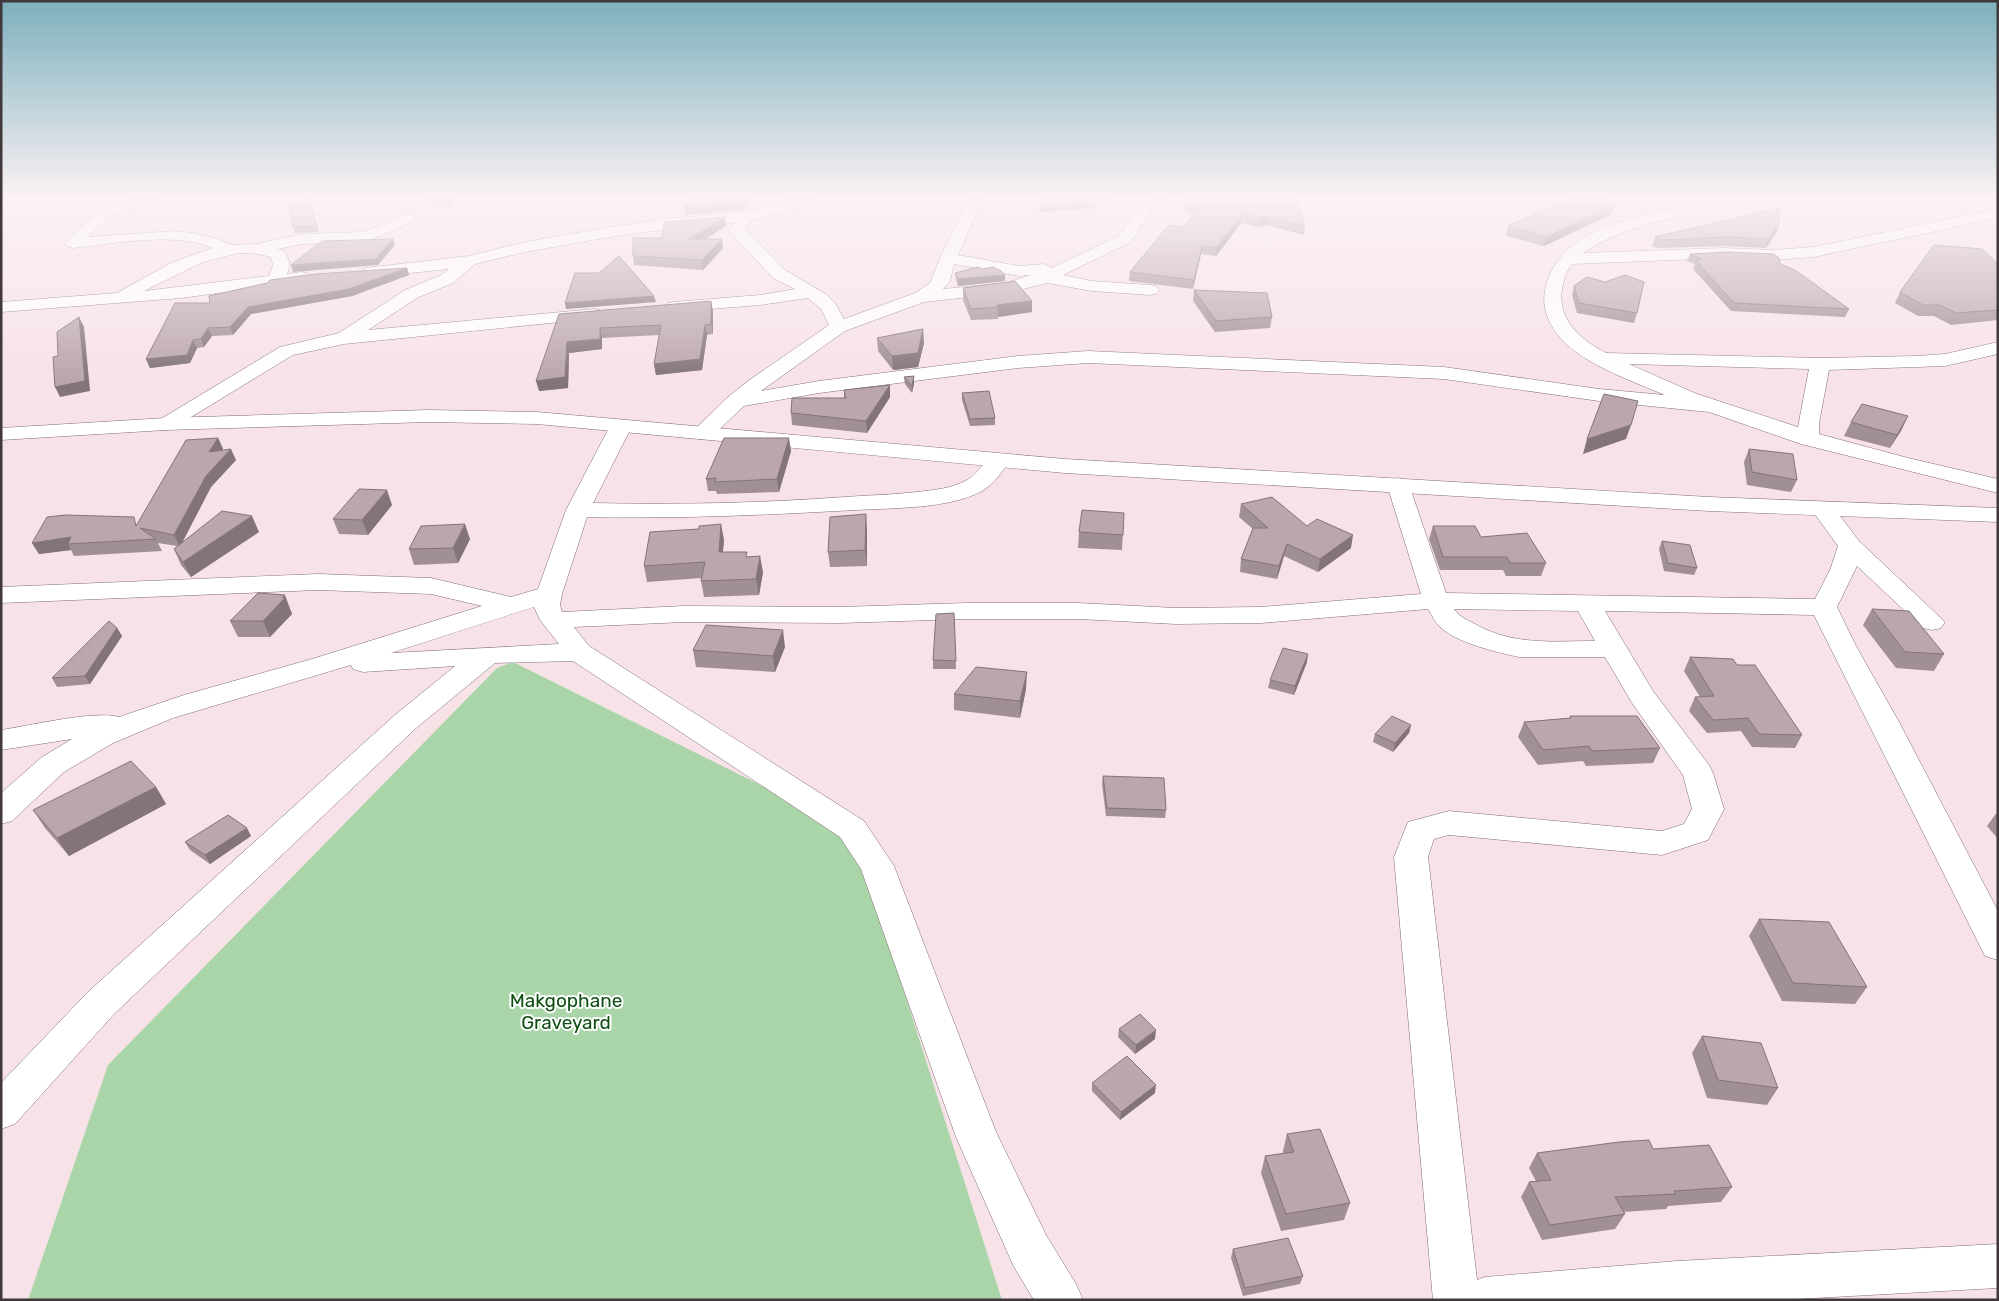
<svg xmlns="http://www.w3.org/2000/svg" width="1999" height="1301" viewBox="0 0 1999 1301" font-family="Rubik,sans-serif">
	<rect width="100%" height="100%" fill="#f7e2e7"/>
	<polygon fill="#aad5a9" points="513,662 853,831 1002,1300 28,1300 108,1065 497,668"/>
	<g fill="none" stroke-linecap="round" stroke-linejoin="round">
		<defs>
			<g id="street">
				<path d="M135 199H159L157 202 111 214 88 237 174 231 194 233 218 239 231 245 256 244 302 234 363 232 407 214 412 216 415 219 412 222 366 242 302 244 278 249 284 251C289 258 291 265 287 274L301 272 307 273 309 277 307 281 301 282 181 298 1 312V302L117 293 171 263 212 248C174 231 114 244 73 248L67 246 65 243 101 208ZM239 253 259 254 271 257 273 265 269 276 144 291 203 262Z"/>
				<path d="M792 199H811L795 209 752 220 745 229 785 270 827 295 835 303 844 319 915 293 930 283 940 258 969 199H983L958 255 1019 266 1044 264 1052 268 1119 236 1138 207 1145 201 1172 199 1170 202 1155 207 1149 213 1131 242 1063 275 1092 281 1150 285 1156 286 1159 290 1156 294 1150 295 1092 291 1047 283 1007 293 924 302 845 331 761 391 819 381 1018 356 1088 351 1444 367 1599 389 1665 395C1634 382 1592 367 1567 345 1552 331 1541 311 1545 291 1555 233 1625 219 1674 208L1679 210 1682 213 1679 216C1646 225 1612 233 1583 253L1724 248 1774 250 1813 247 1998 209V218L1813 257 1774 260 1724 258 1572 264C1566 271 1564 280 1562 289 1557 320 1581 340 1606 353L1820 358 1916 356 1945 354 1998 342V354L1945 366 1829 370 1819 423V434L1908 458 1998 479V493L1801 444 1709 412 1599 401 1444 379 1088 363 1018 368 819 393 744 406 710 438 702 439 694 438 691 433 728 397 748 381 829 325 821 309 808 298 760 305 674 312 668 311 665 307 668 303 674 302 760 295 795 289 773 278 731 233 729 230 735 223 675 228 610 237 525 252 475 264 453 283 417 298 368 330 594 309 600 310 603 314 600 318 344 344 293 355 173 428 166 430 159 428 155 424 159 420 280 347 339 333 405 290 441 275 449 269 371 277 365 276 363 272 365 268 469 256 525 242 610 227 675 218 747 212ZM954 264 1019 276 1031 275 1006 283 943 289 950 281ZM1629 364 1809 369 1798 427 1697 394Z"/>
				<path d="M621 420 628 422 632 426 593 503C677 505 761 503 845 497 869 495 893 495 917 492 933 490 950 489 965 481 983 473 985 450 1007 455L1010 460C1003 471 994 484 982 491 949 509 893 508 856 510 766 515 677 519 587 517L562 594 560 605 562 612 684 606 840 607 966 603H1078L1176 608 1261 607 1421 594 1387 485 1390 480 1398 478 1406 480 1409 485 1446 593 1815 599 1830 570 1838 546 1811 509 1815 504 1823 502 1831 504 1859 541 1945 622 1941 628 1932 630 1923 628 1857 566 1837 607 1856 646 1899 722 1998 911V960L1985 956 1814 615 1605 611 1653 691 1709 765 1713 773 1724 809 1708 840 1662 855 1449 835 1434 839 1428 857 1477 1280 1485 1277 1677 1261 1998 1244V1288L1778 1300H1433L1394 857 1408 822 1449 811 1662 831 1684 824 1692 809 1683 775 1632 703 1605 657H1519C1496 652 1456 643 1439 626 1435 622 1432 615 1428 609L1261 623 1176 624 1078 619H966L840 623 684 622 574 627 589 646 864 821 894 866 996 1132 1046 1235 1076 1284 1083 1300H1034L1014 1267 956 1137 861 869 840 837 573 661 495 663 415 729 114 1014 15 1124 1 1129V1083L88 992 395 715 455 666 363 672 353 669 351 665 173 718 113 743 64 772 12 821 1 824V793L42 757 72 739 1 750V730C28 726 96 710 119 717L184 695 312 659 482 606 431 594 318 590 1 603V587L318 574 431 578 511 597 538 589 566 510 610 426 614 422ZM534 607 540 620 559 644 391 653ZM1454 609 1578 611 1595 641C1551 641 1513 646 1473 623 1465 619 1459 616 1454 609Z"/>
			</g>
			<polygon id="secondary" points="429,410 537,412 1065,459 1709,497 1998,508 1998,522 1709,511 1065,473 537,424 429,422 166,430 1,440 1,428 166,418"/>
		</defs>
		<use href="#street" stroke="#806d72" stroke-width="1"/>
		<use href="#secondary" stroke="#806d72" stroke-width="1"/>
		<use href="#street" fill="#fff" fill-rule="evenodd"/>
		<use href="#secondary" fill="#fff" fill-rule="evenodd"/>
	</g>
	<g fill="#a08f93">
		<polygon points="309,199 319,232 295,233 293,227"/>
		<polygon points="428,199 457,199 451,208 430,204"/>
		<polygon points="1042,199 1111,199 1111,202 1095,202 1095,208 1039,212 1039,206"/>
		<polygon points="1186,199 1296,199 1305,226 1304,235 1266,225 1260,227 1241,223 1216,256 1201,254 1193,289 1129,281 1130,272 1183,227 1195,214 1185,212"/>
		<polygon points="1615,205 1612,214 1544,246 1506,236 1508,226"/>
		<polygon points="1779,224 1776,233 1766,248 1724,246 1658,248 1652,246 1655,237"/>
		<polygon points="726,226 705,239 723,248 703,270 634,265 633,256 662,238"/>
		<polygon points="1690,254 1780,264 1849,309 1845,317 1731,311 1693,269 1695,264 1687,261"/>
		<polygon points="1998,264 1998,320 1951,325 1934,316 1918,316 1895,303 1900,292"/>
		<polygon points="407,268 409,275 352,296 251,314 233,335 212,336 204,347 197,348 190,363 150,368 146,359 210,303"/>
		<polygon points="955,273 1005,281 958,286 956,280"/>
		<polygon points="1574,286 1637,313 1634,323 1577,313 1572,295"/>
		<polygon points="963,288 1032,301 1032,312 998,317 998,319 971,320 963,300"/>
		<polygon points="1194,290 1272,317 1270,328 1215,332 1193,301"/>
		<polygon points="713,311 713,334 707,335 702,370 656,375 654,364 659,335 602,338 602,349 569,353 568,388 539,391 559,314"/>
		<polygon points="877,338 924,343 918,367 893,370 878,351"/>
		<polygon points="914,376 914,383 912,393 905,384 904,377"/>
		<polygon points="890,385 890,397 867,433 792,425 791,413 844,398 844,390"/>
		<polygon points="962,393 995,418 995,425 970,426 962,400"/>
		<polygon points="1851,422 1902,429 1890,448 1844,436"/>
		<polygon points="218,438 223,449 222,451 236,460 211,487 182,542 259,532 191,577 181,565 174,549 177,546 158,543 162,551 74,556 71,550 39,554 32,543 138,524"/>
		<polygon points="1749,449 1797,480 1791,492 1747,485 1744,462"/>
		<polygon points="791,451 779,492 717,494 716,491 708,491 706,479"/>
		<polygon points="1241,504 1307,526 1351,548 1318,572 1284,556 1277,579 1240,572 1241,559 1253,529 1239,517"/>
		<polygon points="392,505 368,535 339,534 333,519"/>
		<polygon points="1124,513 1122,550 1078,548 1079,532"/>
		<polygon points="1433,526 1481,537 1546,563 1541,576 1506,576 1503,570 1440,570 1429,539"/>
		<polygon points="867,530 867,566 830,567 828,552"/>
		<polygon points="470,539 458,563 414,565 409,549"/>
		<polygon points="724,540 723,552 747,557 763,572 759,595 704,597 701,581 701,578 647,582 644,566"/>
		<polygon points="1662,541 1697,568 1694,575 1664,571 1659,549"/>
		<polygon points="1872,609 1944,654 1934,671 1896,668 1863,625"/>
		<polygon points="291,611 292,614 270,637 238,637 230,621 292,611"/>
		<polygon points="954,613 956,669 933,669 933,660"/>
		<polygon points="117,628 122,636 90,684 57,687 52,678"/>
		<polygon points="785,647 775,672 696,667 693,650"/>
		<polygon points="1690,657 1737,665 1802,735 1795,748 1752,747 1741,731 1707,733 1689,711 1695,697 1700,697 1684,671"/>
		<polygon points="1307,662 1294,695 1268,688 1270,680"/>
		<polygon points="1026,689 1020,718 954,710 954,694"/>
		<polygon points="1570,716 1660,748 1653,763 1586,766 1583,761 1538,765 1518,737 1524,722 1570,718"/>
		<polygon points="1411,725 1409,733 1393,752 1373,742 1375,734"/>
		<polygon points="1103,776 1166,810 1165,818 1106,816 1102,784"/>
		<polygon points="156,787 166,804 69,856 45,828 33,810"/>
		<polygon points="1998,811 1998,839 1987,826"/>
		<polygon points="251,836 210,864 190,850 185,842"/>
		<polygon points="1759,919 1867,987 1855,1004 1782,1001 1749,936"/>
		<polygon points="1119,1029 1155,1039 1135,1054 1118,1037"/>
		<polygon points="1702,1036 1778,1088 1767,1105 1707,1098 1692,1053"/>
		<polygon points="1092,1083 1155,1093 1120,1120 1092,1091"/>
		<polygon points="1287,1134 1350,1203 1344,1220 1281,1231 1261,1173 1265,1156 1283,1153 1283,1151"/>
		<polygon points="1653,1149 1732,1187 1721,1202 1668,1206 1666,1209 1623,1212 1625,1214 1615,1229 1542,1240 1521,1197 1529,1182 1536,1181 1529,1168 1537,1153"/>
		<polygon points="1233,1249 1303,1276 1300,1284 1243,1296 1231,1258"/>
	</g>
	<g fill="#827478">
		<polygon points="452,199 457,199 451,208 450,202"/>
		<polygon points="744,199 750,199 750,202 743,210 685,215 684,206"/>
		<polygon points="1095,202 1095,208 1039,212 1039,206"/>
		<polygon points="1615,205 1612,214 1544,246 1546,237"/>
		<polygon points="1242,215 1241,223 1216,256 1216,248"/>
		<polygon points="725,217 726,226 690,248 689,239"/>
		<polygon points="1267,217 1266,225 1260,227 1261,218"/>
		<polygon points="1779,224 1776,233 1766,248 1769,239"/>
		<polygon points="393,239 395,245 378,265 293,272 291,265"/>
		<polygon points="722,239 723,248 703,270 702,260"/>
		<polygon points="1202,246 1201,254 1193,289 1194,280"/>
		<polygon points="407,268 409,275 352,296 251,314 233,335 230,327 248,307"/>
		<polygon points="1005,275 1005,281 958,286 958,279"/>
		<polygon points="654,296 656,302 566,309 565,303"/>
		<polygon points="711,301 713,311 713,334 711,324"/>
		<polygon points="1032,301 1032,312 998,317 997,305"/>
		<polygon points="79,317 84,327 90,391 60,397 55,387"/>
		<polygon points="705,325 707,335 702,370 656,375 654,364"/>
		<polygon points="208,328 212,336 204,347 201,339"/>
		<polygon points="600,328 602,338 602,349 569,353 568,388 539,391 536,381 567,342"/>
		<polygon points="923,329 924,343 918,367 893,370 892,356"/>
		<polygon points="193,340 197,348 190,363 150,368 146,359"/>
		<polygon points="914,376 914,383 912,393 912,386"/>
		<polygon points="890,385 890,397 867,433 866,421"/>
		<polygon points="1908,416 1902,429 1890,448 1897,435"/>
		<polygon points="1631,425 1626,439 1583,454 1587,439"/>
		<polygon points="218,438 223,449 214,463 209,452"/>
		<polygon points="789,438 791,451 779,492 777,479"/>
		<polygon points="231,449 236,460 211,487 180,547 174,535 206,476"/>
		<polygon points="387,490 392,505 368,535 362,520"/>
		<polygon points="866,514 867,530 867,566 865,550"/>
		<polygon points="252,516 259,532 191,577 183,562"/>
		<polygon points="465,524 470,539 458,563 453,548"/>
		<polygon points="721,524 724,540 721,568 719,552"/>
		<polygon points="1353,535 1351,548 1318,572 1320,559"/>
		<polygon points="71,537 68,544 71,550 39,554 32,543"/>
		<polygon points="1287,544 1284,556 1277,579 1279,566"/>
		<polygon points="760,556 763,572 759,595 756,579"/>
		<polygon points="285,595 292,614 270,637 263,621"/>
		<polygon points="117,628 122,636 90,684 85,676"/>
		<polygon points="783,630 785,647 775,672 773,656"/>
		<polygon points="1308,654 1307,662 1294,695 1295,686"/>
		<polygon points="1027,672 1026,689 1020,718 1020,701"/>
		<polygon points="1411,725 1409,733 1393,752 1395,743"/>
		<polygon points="156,787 166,804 69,856 57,838"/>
		<polygon points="247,828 251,836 210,864 205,855"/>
		<polygon points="1156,1030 1155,1039 1135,1054 1136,1045"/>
		<polygon points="1156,1085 1155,1093 1120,1120 1121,1112"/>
	</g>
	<g fill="#baa6ab" stroke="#827478">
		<polygon points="309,199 317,226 293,227 288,204"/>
		<polygon points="430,199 452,199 450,202"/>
		<polygon points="693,199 744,199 742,201 684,206"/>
		<polygon points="1042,199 1092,199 1095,202 1039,206"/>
		<polygon points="1186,199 1296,199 1305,226 1267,217 1261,218 1242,215 1216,248 1202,246 1194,280 1130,272 1169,225 1183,227 1201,207 1186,204"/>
		<polygon points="1569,199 1601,199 1615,205 1546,237 1508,226"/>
		<polygon points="1779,208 1779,224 1769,239 1727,237 1661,240 1655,237"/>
		<polygon points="725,217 689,239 722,239 702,260 633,256 633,238 662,238 664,222"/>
		<polygon points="393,239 376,259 291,265 322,241"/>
		<polygon points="1934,245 1982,249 1998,264 1998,310 1956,313 1940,305 1923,305 1900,292"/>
		<polygon points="1727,252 1774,254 1779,258 1780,264 1795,270 1849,309 1734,303 1696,261 1701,259 1690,254"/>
		<polygon points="619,256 654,296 565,303 575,273 599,273"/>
		<polygon points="978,267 983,269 993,267 1001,271 1005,275 958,279 955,273"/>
		<polygon points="407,268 349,289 248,307 230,327 208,328 201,339 193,340 187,355 146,359 175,303 210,303 209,296 267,283 270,280 316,274"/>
		<polygon points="1625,275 1644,282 1637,313 1579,303 1574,286 1587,277 1605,282"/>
		<polygon points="1015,281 1032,301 997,305 998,307 971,309 963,288"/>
		<polygon points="1194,290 1267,293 1272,317 1216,321"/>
		<polygon points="711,301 711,324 705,325 700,359 654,364 661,325 600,328 600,339 567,342 565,377 536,381 559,314"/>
		<polygon points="79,317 85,381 55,387 53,357 58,356 57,332"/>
		<polygon points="923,329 918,353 892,356 877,338"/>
		<polygon points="914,376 912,386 904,377"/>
		<polygon points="890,385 866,421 791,413 792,398 846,398 844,390"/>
		<polygon points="989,391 995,418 970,419 962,393"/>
		<polygon points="1604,394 1638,401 1631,425 1587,439"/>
		<polygon points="1862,404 1908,416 1897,435 1851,422"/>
		<polygon points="218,438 209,452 231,449 206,476 174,535 140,528 156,539 68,544 71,537 32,543 47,517 65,515 134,517 136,526 186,440"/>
		<polygon points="724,438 789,438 777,479 715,482 716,478 706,479"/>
		<polygon points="1749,449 1793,454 1797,480 1752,472"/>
		<polygon points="359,489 387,490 362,520 333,519"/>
		<polygon points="1272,497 1307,526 1317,519 1353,535 1320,559 1287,544 1279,566 1241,559 1253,528 1268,528 1241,504"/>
		<polygon points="1082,510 1124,513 1123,535 1079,532"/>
		<polygon points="222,511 252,516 183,562 174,549"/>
		<polygon points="866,514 865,550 828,552 830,517"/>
		<polygon points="465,524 453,548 409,549 421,526"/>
		<polygon points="721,524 719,552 747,552 746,557 760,556 756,579 701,581 705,562 644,566 650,532 699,529 699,526"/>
		<polygon points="1433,526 1475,526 1481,537 1527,533 1546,563 1510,563 1507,557 1443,557"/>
		<polygon points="1662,541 1690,545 1697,568 1668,563"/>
		<polygon points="258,593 285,595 282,597 285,598 263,621 230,621"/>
		<polygon points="1872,609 1909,611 1944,654 1905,652"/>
		<polygon points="954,613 956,661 933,660 936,614"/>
		<polygon points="109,621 117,628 85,676 52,678"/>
		<polygon points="706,625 783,630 773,656 693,650"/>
		<polygon points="1283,648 1308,654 1295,686 1270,680"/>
		<polygon points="1690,657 1733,659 1737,665 1755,665 1802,735 1759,734 1748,718 1713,720 1695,697 1714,696"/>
		<polygon points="976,667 1027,672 1020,701 954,694"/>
		<polygon points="1392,716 1411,725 1395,743 1375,734"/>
		<polygon points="1570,716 1637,716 1660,748 1592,751 1589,746 1543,750 1524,722 1571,718"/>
		<polygon points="131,761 156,787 57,838 33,810"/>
		<polygon points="1103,776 1164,778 1166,810 1107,808"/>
		<polygon points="228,815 247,828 205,855 185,842"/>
		<polygon points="1759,919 1829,922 1867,987 1793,983"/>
		<polygon points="1140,1014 1156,1030 1136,1045 1119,1029"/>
		<polygon points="1702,1036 1761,1043 1778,1088 1718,1080"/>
		<polygon points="1127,1056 1156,1085 1121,1112 1092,1083"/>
		<polygon points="1320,1129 1350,1203 1286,1214 1265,1156 1294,1152 1287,1134"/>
		<polygon points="1649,1140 1653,1149 1709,1145 1732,1187 1674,1191 1676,1194 1615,1197 1625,1214 1550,1225 1529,1182 1551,1180 1537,1153 1619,1142"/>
		<polygon points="1288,1238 1303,1276 1245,1288 1233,1249"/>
	</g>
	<linearGradient id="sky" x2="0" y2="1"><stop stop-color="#7db0bd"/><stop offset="0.52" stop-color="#fbf2f4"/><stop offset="1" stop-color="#fbf2f4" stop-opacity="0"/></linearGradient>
	<rect width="1999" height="381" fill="url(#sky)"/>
	<g text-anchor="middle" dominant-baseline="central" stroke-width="4" stroke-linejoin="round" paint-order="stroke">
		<g font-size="19" fill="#0f4f14" stroke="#fff">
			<text x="566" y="1000">Makgophane<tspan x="566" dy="22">Graveyard</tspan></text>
		</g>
	</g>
	<rect width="1999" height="1301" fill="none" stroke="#40383a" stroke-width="5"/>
</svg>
